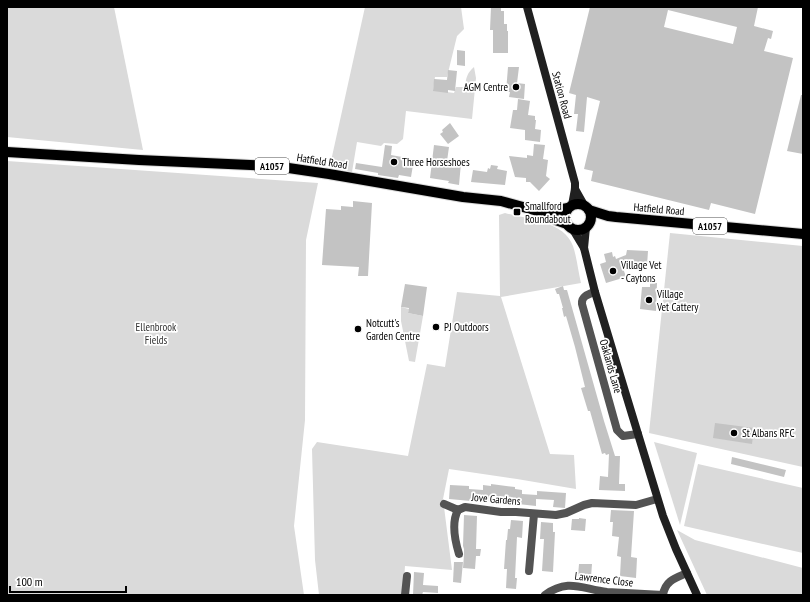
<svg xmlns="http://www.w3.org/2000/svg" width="810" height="602" viewBox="0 0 810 602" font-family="'PT Sans Narrow',sans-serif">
	<rect width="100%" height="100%" fill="#fff"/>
	<g fill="#dadada">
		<polygon points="7,7 114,7 143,150 7,137"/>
		<path d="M365 7H461L464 29 457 36 447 77H435L433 90 454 93 456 87H465C466 78 467 73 474 67L476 78 472 119 406 111 403 139 397 144 384 143 381 146 357 142 352 172 333 168 331 161Z"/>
		<polygon points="7,161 318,183 306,240 305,420 294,526 304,595 7,595"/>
		<path d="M505 213C527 219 564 221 573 246 577 258 578 271 581 283L501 297 550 454 574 455 576 489 517 479 449 469 443 499 452 570 405 566 403 595H319L315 560 312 449 317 442 408 456 427 364 445 367 457 292 500 296 499 215Z"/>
		<polygon points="670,233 803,246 803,467 649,433"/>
		<polygon points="401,307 409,309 408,313 423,316 415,362 409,361 401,321"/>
		<polygon points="654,442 697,453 680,525"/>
		<polygon points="698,464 803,488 803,553 684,526"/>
		<polygon points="677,530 695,540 803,568 803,595 707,595"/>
	</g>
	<g fill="#c3c3c3" fill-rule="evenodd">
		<polygon points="491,7 501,7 501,11 504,11 504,24 507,24 507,31 508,31 508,53 493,53 493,30 490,30"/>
		<path d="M590 7H758L754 26 773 31 771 39 768 38 764 51 793 58 755 214 711 203 709 210 591 181 593 171 584 169 600 101 587 97 584 132 576 131 578 114H574L576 95 569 93ZM668 10 737 27 733 44 664 27Z"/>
		<polygon points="457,50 465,51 465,66 457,65"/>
		<polygon points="508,67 519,67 517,83 525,84 524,99 509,97 510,92 506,92"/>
		<polygon points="448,70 457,71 455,91 448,90 448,93 433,91 434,79 447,80"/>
		<polygon points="801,95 803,95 803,154 787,151"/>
		<polygon points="518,99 530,101 528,115 535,116 535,120 536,120 535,129 541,130 540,142 525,140 525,130 510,128 513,110 517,110"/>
		<polygon points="450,123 459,136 448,144 440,134 443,132 442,130"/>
		<polygon points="534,144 545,145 543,159 548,160 546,176 550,179 539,191 530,182 526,182 526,178 515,177 509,156 527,158 527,155 533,156"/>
		<polygon points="385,145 392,146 391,155 402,157 402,159 407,160 406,164 413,165 411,177 399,175 398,178 378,175 378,173 355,169 356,163 382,167"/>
		<polygon points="434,145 449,147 447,161 461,163 459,185 448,183 449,181 430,178"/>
		<polygon points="491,165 498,166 497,169 507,171 505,185 471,182 473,170 487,172 488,168 490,169"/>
		<polygon points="353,201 372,203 368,276 358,276 359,267 322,265 326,209 341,210 341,206 353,207"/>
		<polygon points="627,250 648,251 647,266 622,265 626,277 606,283 600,264 606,262 604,254 612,252 613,257 615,256 616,259 626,255"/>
		<polygon points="650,283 657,283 656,311 640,309 642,287 650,287"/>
		<polygon points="405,284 427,287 423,316 408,313 409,308 401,307"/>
		<polygon points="563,286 564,290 567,290 604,421 615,456 620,456 619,484 625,484 625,491 599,490 600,476 608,477 609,454 606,455 605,453 602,454 590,411 588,411 581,388 585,387 575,347 566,316 564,317 562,308 563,308 559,294 557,294 555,289"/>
		<polygon points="715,423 754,428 752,444 713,438"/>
		<polygon points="732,457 786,470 784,477 731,464"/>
		<polygon points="491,484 515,487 515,489 522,490 522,494 537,495 537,497 537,491 566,493 565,508 553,507 554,500 536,499 536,506 509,503 508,498 500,497 500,500 495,499 495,501 482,500 482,502 449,499 450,485 469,486 469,489 483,490 483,485 491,486"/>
		<polygon points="611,510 634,511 631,557 637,558 636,578 620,576 621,557 617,556 619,537 612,536 613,522 610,522"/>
		<polygon points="464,515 477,516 476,549 481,549 480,556 476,556 475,569 463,568 464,555 464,549 463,546"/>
		<polygon points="579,518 586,519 585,531 571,530 572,519 579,519"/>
		<polygon points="511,520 523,521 522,538 517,537 515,578 517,578 516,589 506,588 507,569 504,569 506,540 507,540 508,529 510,529"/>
		<polygon points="541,522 553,523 553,532 555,532 553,572 542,571 544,539 540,539"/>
		<polygon points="454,562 463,562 461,583 453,582"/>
		<polygon points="579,564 592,564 591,577 578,576"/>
		<polygon points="414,572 424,573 423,585 438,586 438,593 423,592 422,595 413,595"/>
	</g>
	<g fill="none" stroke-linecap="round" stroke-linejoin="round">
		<defs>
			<g id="primary">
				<polyline points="7,152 139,160 275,166 329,174 463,197 501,201 534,210 551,211 568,208"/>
				<circle cx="578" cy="217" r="13"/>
				<polyline points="589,210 608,216 616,217 803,234"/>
				<polyline points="538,212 550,218 567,224"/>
			</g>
		</defs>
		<use href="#primary" stroke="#dbdbdb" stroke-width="12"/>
		<g stroke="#535353" stroke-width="8">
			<path d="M595 292C589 294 581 296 582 304L617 430 623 436 638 434"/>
			<polyline points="444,504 458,510 465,507 501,512 516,512 556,515 566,513 584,505 592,503 636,505 657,499"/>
			<path d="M458 510C451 523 455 541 459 554"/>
			<polyline points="529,571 534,514"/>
			<polyline points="405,595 407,576"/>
			<path d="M545 595C568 578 582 589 607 592 625 593 644 594 663 595"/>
			<path d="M663 595C665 581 675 578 687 573"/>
		</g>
		<g stroke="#202020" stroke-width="8">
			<polyline points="527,7 575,183 575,189 572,205"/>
			<polyline points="575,189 584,205"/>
			<polyline points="586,227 584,248 595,292 620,375 663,516 676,549 697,595"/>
			<polyline points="572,228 584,248"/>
		</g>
		<use href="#primary" stroke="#000" stroke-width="10"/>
	</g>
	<g fill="#000" stroke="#fff" stroke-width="1.5">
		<circle cx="516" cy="87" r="4"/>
		<circle cx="394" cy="162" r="4"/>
		<rect x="513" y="208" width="8" height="8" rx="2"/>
		<circle cx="613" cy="271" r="4"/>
		<circle cx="649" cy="300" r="4"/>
		<circle cx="436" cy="327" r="4"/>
		<circle cx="358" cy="329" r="4"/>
		<circle cx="734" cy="433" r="4"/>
	</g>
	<g text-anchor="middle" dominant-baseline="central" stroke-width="3.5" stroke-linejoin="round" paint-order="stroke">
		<g fill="#fff" stroke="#4c4c4c" stroke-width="1">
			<rect x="255" y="158" width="34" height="16" rx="3"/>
			<rect x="693" y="218" width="34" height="16" rx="3"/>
		</g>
		<g font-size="10" font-weight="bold" fill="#000">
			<text x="272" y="166">A1057</text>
			<text x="710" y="226">A1057</text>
		</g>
		<g font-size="11" fill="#000" stroke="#fff" text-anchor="start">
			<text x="508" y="87" text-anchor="end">AGM Centre</text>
			<text x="402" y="162">Three Horseshoes</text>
			<text x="525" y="206">Smallford<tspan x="525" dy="13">Roundabout</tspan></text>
			<text x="621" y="265">Village Vet<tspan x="621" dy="13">- Caytons</tspan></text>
			<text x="657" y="294">Village<tspan x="657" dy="13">Vet Cattery</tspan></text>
			<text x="366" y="323">Notcutt's<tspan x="366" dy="13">Garden Centre</tspan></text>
			<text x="444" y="327">PJ Outdoors</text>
			<text x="742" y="433">St Albans RFC</text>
		</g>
		<g font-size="11" fill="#000" stroke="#fff">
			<text transform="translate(562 95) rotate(75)">Station Road</text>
			<text transform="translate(322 161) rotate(9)">Hatfield Road</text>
			<text transform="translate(659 209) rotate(5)">Hatfield Road</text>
			<text transform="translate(611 366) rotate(74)">Oaklands Lane</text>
			<text transform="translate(496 499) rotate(5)">Jove Gardens</text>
			<text transform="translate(604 579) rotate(7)">Lawrence Close</text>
		</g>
		<g font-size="11" fill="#313131" stroke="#fff">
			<text x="156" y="327">Ellenbrook<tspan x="156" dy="13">Fields</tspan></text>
		</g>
	</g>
	<rect width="810" height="602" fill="none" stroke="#000000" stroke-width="16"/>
	<path d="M10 586v6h116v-6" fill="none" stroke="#000000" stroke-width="2"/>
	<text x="16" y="586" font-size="12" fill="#000000" stroke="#ffffff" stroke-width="3" paint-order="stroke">100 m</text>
</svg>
